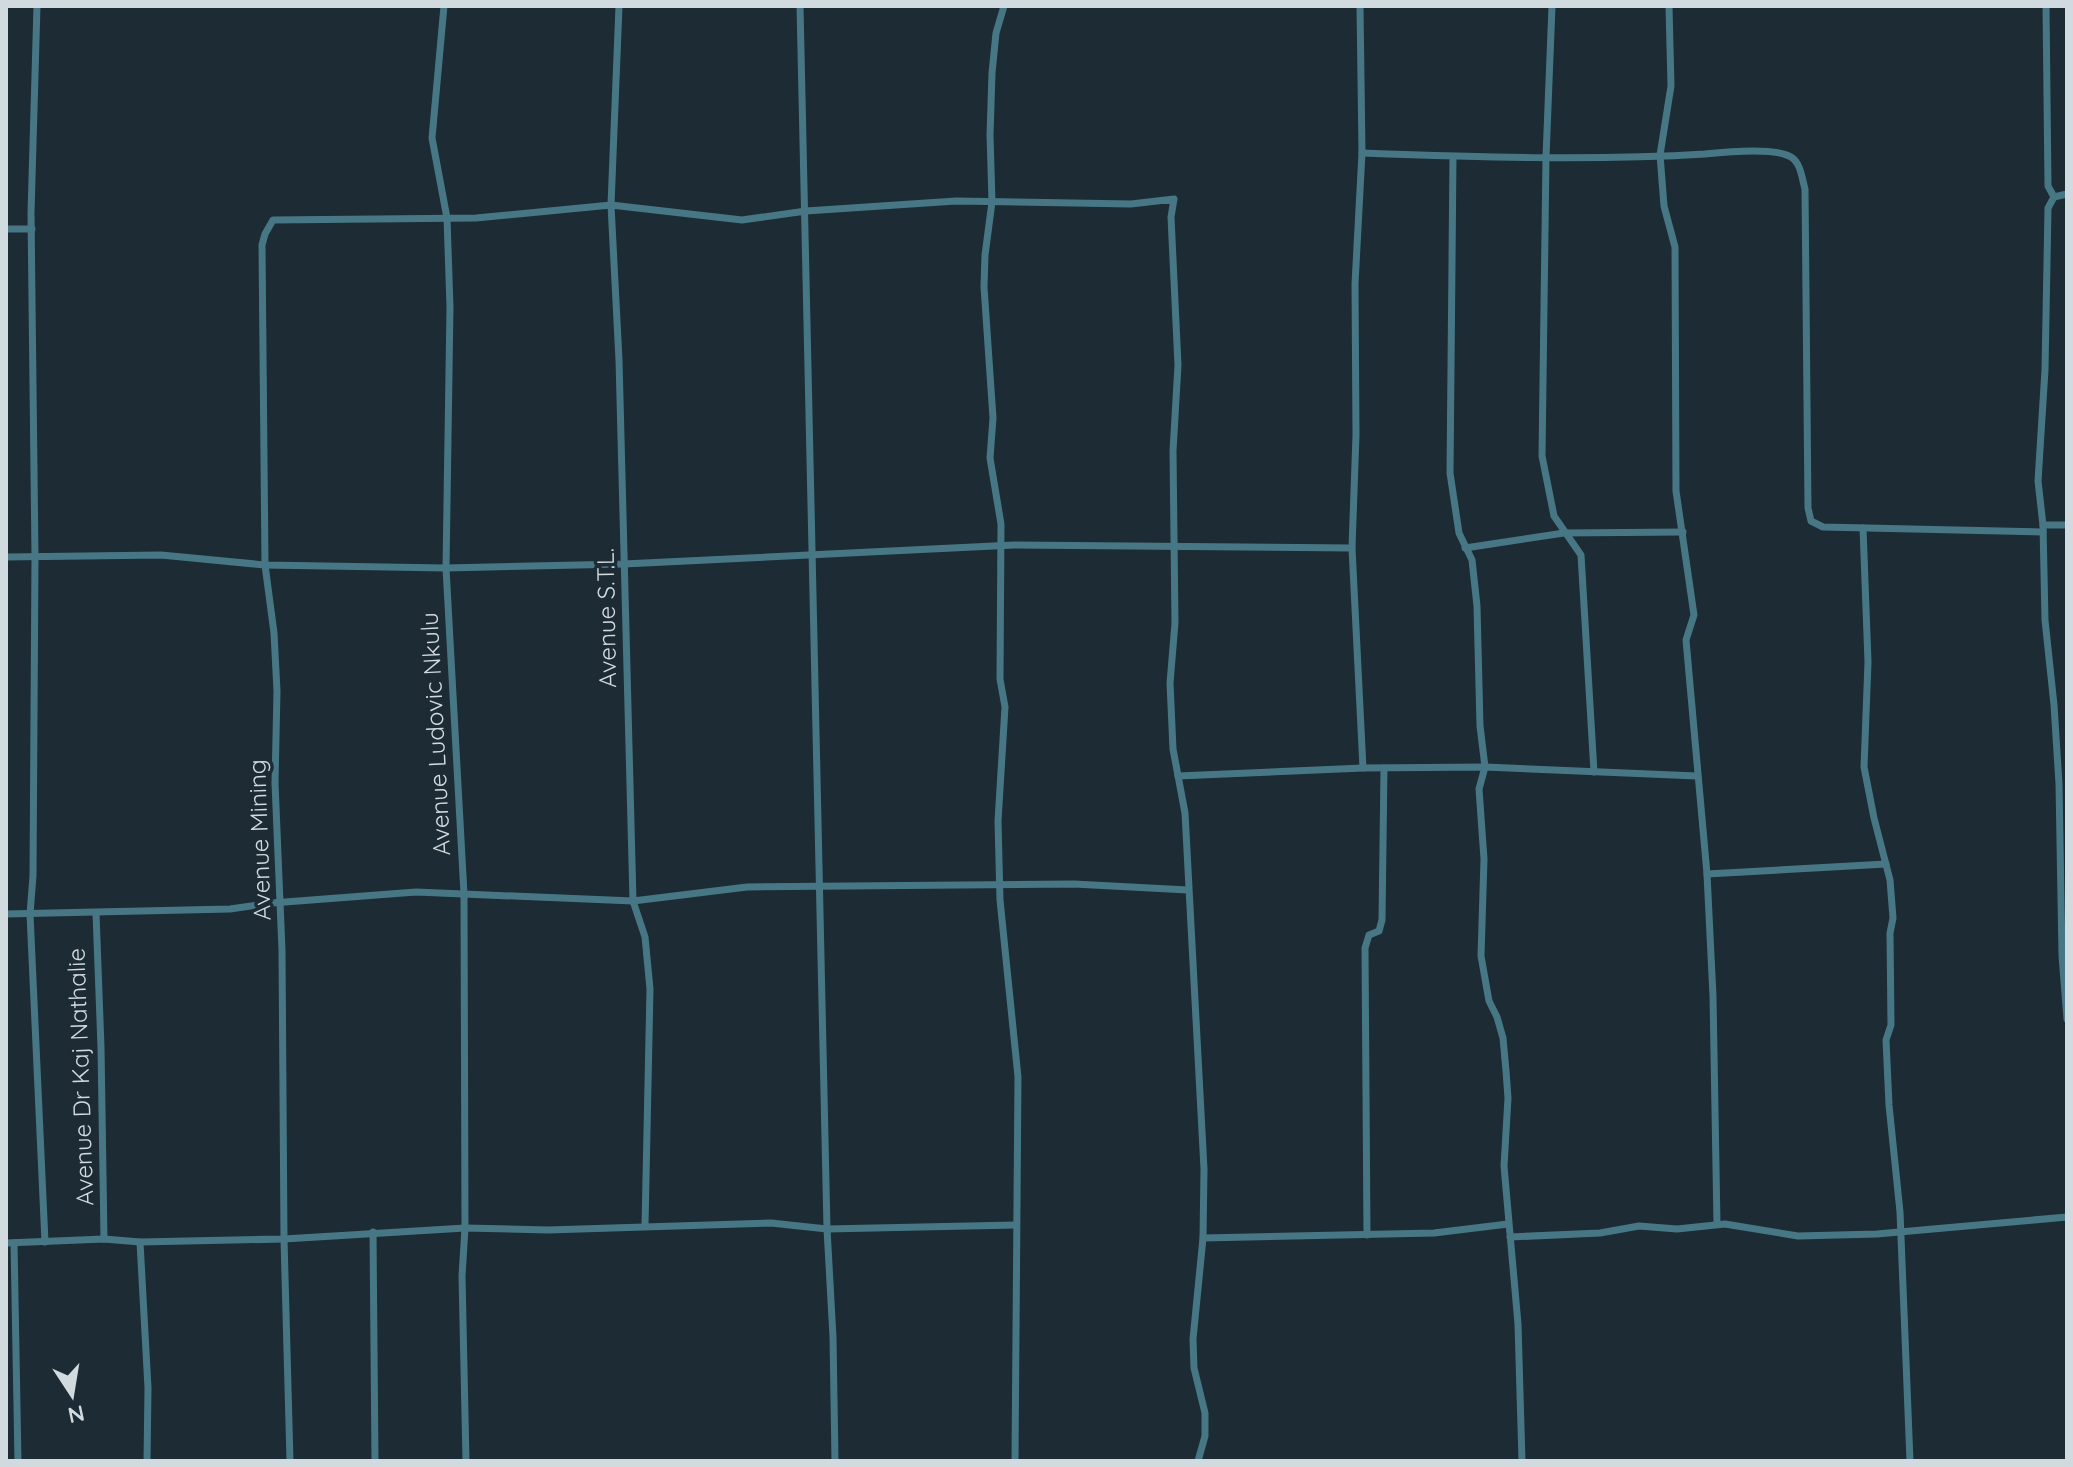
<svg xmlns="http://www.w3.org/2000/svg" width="2073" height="1467" viewBox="0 0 2073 1467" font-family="Quicksand,sans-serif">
	<rect width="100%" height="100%" fill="#1d2b34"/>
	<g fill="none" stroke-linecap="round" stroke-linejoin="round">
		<g stroke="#477785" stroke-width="7">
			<polyline points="37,6 31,213 35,557 33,876 30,914 45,1242"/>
			<polyline points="444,6 432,138 447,218 450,307 446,568 464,894 465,1228 462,1276 466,1461"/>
			<polyline points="619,6 611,205 619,360 633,901 645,937 650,989 645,1226"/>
			<polyline points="800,6 827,1229 833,1337 835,1461"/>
			<polyline points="1004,6 996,33 992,73 990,135 992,202 985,255 984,287 993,418 990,458 1001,524 1000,679 1005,707 998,821 1000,900 1018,1077 1015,1461"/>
			<polyline points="1360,6 1362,153 1355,284 1356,435 1352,548 1363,768"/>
			<polyline points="1552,6 1546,157 1542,456 1554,516 1581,555 1594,772"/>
			<polyline points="1669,6 1671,86 1660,155 1664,206 1675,247 1676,491 1694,615 1686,640 1707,874 1713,996 1717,1224"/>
			<polyline points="2046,6 2048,186 2054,197 2048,208 2045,370 2038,481 2043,525 2045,620 2054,705 2059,784 2062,956 2067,1019"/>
			<path d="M1362 153C1476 157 1591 161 1705 154 1724 152 1775 147 1791 157 1801 163 1802 179 1805 189L1808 508 1811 521 1823 527 2043 532"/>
			<polyline points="1453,157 1450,473 1459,533 1472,560 1477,606 1480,726 1485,767 1479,789 1484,859 1481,956 1489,1001 1497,1017 1503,1038 1506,1071 1508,1098 1504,1166 1518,1324 1522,1461"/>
			<polyline points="2054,197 2067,194"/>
			<polyline points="6,229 32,229"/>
			<polyline points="2043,525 2067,525"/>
			<polyline points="1863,528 1868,662 1864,767 1874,818 1890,880 1893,918 1890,933 1891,1025 1886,1040 1889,1105 1900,1212 1910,1461"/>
			<polyline points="1465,548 1564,533 1683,532"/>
			<polyline points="6,557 161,555 265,565 446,568 624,564 1014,545 1352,548"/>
			<polyline points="1178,776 1363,768 1485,767 1697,776"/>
			<polyline points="1707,874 1886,864"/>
			<polyline points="96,913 101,1047 104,1239"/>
			<polyline points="6,914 230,909 272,903 416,892 633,901 747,887 1074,884 1188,890"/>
			<polyline points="373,1232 375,1461"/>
			<polyline points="1367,1235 1365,948 1369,935 1379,931 1382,920 1384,768"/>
			<polyline points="1510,1237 1600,1233 1639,1226 1677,1229 1725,1224 1798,1236 1877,1234 2067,1217"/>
			<polyline points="1203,1238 1434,1233 1508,1224"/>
			<polyline points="140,1242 148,1388 147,1461"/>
			<polyline points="6,1243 104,1239 140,1242 284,1239 465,1228 548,1230 771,1223 827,1229 1015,1225"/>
			<polyline points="14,1243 18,1461"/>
			<polyline points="290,1461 284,1239 282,950 275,783 277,691 274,633 265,565 262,245 265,234 273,220 476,218 611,205 742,220 806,211 956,201 1131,204 1174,199 1171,217 1178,365 1173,451 1175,623 1170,683 1173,749 1185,813 1204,1169 1203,1238 1193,1339 1194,1368 1205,1413 1205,1436 1198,1461"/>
		</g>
	</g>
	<g text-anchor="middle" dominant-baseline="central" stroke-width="7" stroke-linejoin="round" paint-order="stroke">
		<g font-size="24" fill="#d1dadf" stroke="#1d2b34">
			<text transform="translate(606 618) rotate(-91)">Avenue S.T.L.</text>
			<text transform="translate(435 734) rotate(-93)">Avenue Ludovic Nkulu</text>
			<text transform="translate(259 840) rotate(-92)">Avenue Mining</text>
			<text transform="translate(80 1077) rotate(-92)">Avenue Dr Kaj Nathalie</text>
		</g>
	</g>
	<rect width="2073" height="1467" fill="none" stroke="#d1dadf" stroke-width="16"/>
	<g transform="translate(72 1395) rotate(168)" stroke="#1d2b34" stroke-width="6" paint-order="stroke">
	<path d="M0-6L14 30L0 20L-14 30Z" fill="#d1dadf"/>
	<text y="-12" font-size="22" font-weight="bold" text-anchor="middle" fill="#d1dadf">N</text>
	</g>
</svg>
